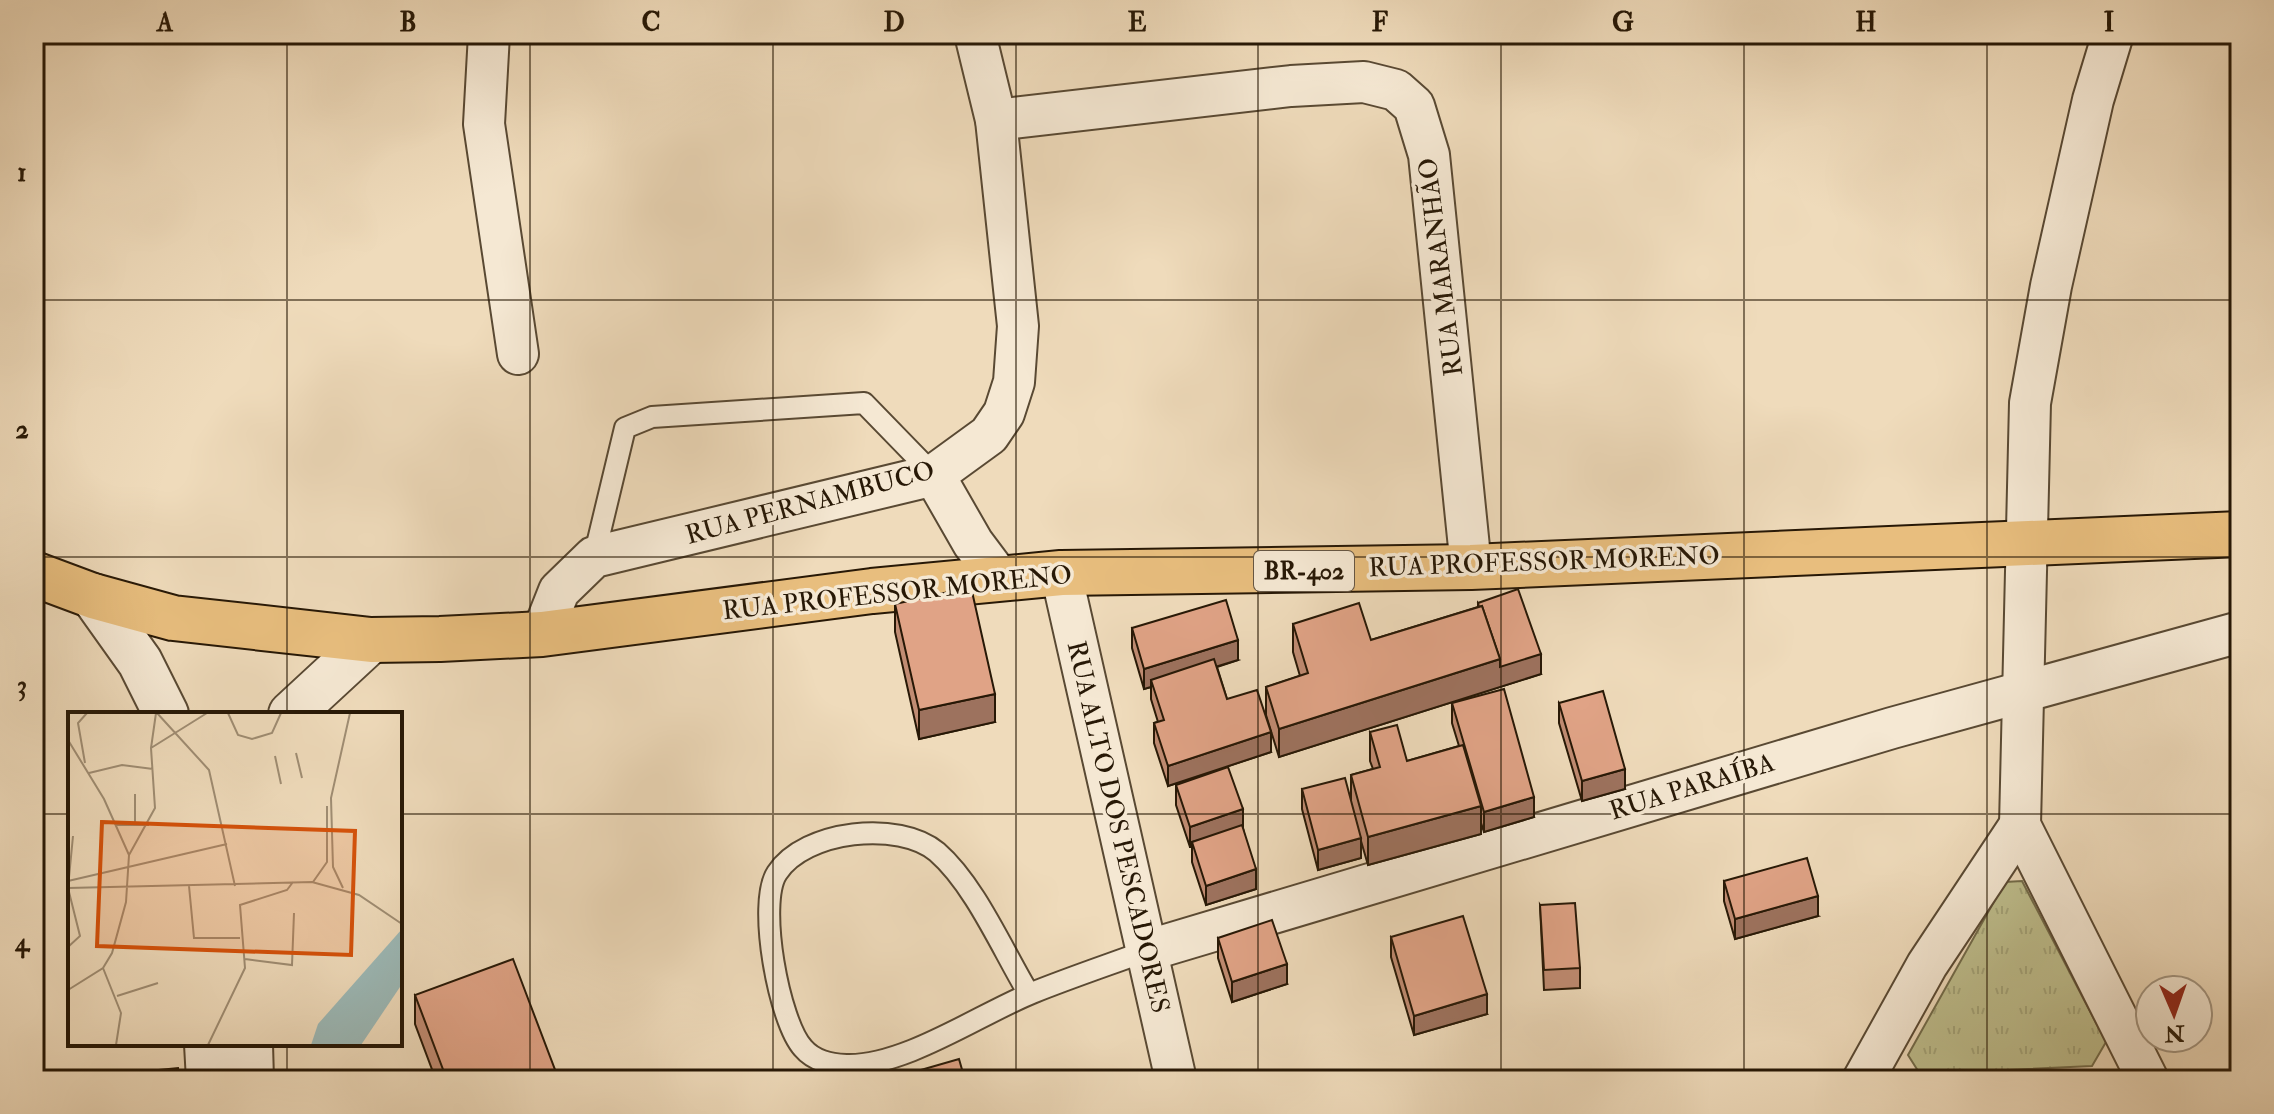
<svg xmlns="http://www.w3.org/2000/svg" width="2274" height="1114" viewBox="0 0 2274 1114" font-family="'IM FELL Double Pica',serif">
	<defs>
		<pattern id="park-tufts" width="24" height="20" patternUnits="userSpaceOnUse" patternTransform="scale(2)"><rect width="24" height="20" fill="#bebe8d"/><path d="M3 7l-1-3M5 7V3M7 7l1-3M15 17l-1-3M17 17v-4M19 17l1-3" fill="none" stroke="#a3a378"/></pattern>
	</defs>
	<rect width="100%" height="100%" fill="#efdbbb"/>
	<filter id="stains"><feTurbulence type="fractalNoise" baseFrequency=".0025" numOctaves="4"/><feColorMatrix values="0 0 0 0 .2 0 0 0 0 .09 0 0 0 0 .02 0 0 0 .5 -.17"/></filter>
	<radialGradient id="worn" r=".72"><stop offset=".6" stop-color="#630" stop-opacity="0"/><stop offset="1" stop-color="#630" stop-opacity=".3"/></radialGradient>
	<polygon fill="url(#park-tufts)" stroke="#726b4a" stroke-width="2" points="2022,881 2106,1042 2092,1066 1920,1074 1908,1055 2005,882"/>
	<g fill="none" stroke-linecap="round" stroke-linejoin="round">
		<defs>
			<g id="service">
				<polyline points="594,557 625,428 652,417 864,403 934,475"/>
				<path d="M1029 994C1003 951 975 885 937 852 899 820 805 830 777 873 757 903 779 1022 803 1048 814 1061 830 1064 846 1065 904 1067 980 1014 1032 993 1069 978 1108 965 1146 951"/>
			</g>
			<g id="minor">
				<polyline points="489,34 484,124 518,354"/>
				<polyline points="2113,34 2093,100 2051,286 2030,403 2020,825 2148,1080"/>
				<polyline points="996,120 1291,86 1364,82 1396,90 1414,106 1429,155 1471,567"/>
				<polyline points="934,475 973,543 1000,579"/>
				<polyline points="1061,573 1176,1080"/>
				<polyline points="542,634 559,591 594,557 934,475 989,435 1004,413 1014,382 1018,326 996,120 975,34"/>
				<polyline points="1146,951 1892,728 2240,632"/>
				<polyline points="1863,1080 1927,965 2020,825"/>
			</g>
			<g id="tertiary">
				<polyline points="93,596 140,662 166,714"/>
				<polyline points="291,714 371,640"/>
				<polyline points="207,1044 209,1080"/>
				<polyline points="250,1044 251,1080"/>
			</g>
			<polyline id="trunk" points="34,574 93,596 173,618 371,640 440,639 542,634 872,591 1061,573 1471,567 2240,534"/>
		</defs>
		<use href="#service" stroke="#594933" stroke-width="24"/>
		<use href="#minor" stroke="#594933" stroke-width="44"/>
		<use href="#tertiary" stroke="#594933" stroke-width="48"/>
		<use href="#trunk" stroke="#271806" stroke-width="48"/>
		<use href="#service" stroke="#f5e8d3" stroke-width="20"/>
		<use href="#minor" stroke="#f5e8d3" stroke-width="40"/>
		<use href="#tertiary" stroke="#f5e8d3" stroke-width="44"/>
		<use href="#trunk" stroke="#e8be7e" stroke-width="44"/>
	</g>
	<g fill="#c18c73" stroke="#271806" stroke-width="2">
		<polygon points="1478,603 1541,674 1279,757 1266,715 1266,687 1300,676 1293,652 1293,624 1371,640 1478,607"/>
		<polygon points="895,604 995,722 919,739 895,632"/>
		<polygon points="1132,628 1238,660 1217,667 1227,699 1271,752 1168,786 1154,743 1154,723 1158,722 1151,699 1151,687 1144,689 1132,648"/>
		<polygon points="1452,703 1534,817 1484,832 1481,823 1481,834 1368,865 1361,841 1361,858 1318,870 1302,809 1302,789 1351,799 1351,775 1373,769 1370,761 1370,732 1407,761 1459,746 1452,723"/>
		<polygon points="1559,703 1625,789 1582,801 1559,723"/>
		<polygon points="1176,785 1243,828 1256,889 1206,905 1192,862 1192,847 1190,847 1176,805"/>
		<polygon points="1724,881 1818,916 1735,939 1724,901"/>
		<polygon points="1540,905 1580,968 1580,988 1544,990"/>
		<polygon points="1391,937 1487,1014 1414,1035 1391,957"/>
		<polygon points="1218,938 1287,984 1232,1002 1218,958"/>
		<polygon points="415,995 557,1080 436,1080 415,1024"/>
	</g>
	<g fill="#9d725e" stroke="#271806" stroke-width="2">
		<polygon points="1238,640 1238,660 1153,686 1151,680 1151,687 1144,689 1144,669"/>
		<polygon points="1541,654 1541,674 1279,757 1279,729 1500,659"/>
		<polygon points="995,694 995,722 919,739 919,710"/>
		<polygon points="1271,732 1271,752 1168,786 1168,766"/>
		<polygon points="1625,769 1625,789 1582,801 1582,781"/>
		<polygon points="1534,797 1534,817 1484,832 1484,812"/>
		<polygon points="1481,806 1481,834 1368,865 1368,837"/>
		<polygon points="1243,809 1243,829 1192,842 1192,847 1190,847 1190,827"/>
		<polygon points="1361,838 1361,858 1318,870 1318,850"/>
		<polygon points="1256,869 1256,889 1206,905 1206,886"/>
		<polygon points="1818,896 1818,916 1735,939 1735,919"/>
		<polygon points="1287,964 1287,984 1232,1002 1232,982"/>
		<polygon points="1487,994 1487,1014 1414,1035 1414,1016"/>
		<polygon points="557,1075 557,1080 542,1080"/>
	</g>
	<g fill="#e0a386" stroke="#271806" stroke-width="2">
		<polygon points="971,587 995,694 919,710 895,604"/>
		<polygon points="1518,589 1541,654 1500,667 1500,659 1482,606 1479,607 1478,603"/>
		<polygon points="1226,600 1238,640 1144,669 1132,628"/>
		<polygon points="1359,603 1371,640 1482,606 1500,659 1279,729 1266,687 1308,673 1293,624"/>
		<polygon points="1214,659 1227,699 1257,690 1271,732 1168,766 1154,723 1164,720 1151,680"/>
		<polygon points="1504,689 1534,797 1484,812 1452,703"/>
		<polygon points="1603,691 1625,769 1582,781 1559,703"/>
		<polygon points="1397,725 1407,761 1463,745 1481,806 1368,837 1351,775 1380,767 1370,732"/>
		<polygon points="1228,767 1243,809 1190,827 1176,785"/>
		<polygon points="1345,778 1361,838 1318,850 1302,789"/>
		<polygon points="1242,825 1256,869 1206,886 1192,842"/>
		<polygon points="1807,858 1818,896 1735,919 1724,881"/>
		<polygon points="1575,903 1580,968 1544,970 1540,905"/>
		<polygon points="1463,916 1487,994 1414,1016 1391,937"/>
		<polygon points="1272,920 1287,964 1232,982 1218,938"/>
		<polygon points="513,959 557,1075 542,1080 447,1080 415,995"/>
		<polygon points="959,1059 965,1080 886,1080"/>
		<polygon points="178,1068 179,1080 55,1080"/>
	</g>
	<path fill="none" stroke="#271806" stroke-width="2" stroke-opacity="0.55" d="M287 34V714M530 34V1080M773 34V1080M1016 34V1080M1258 34V1080M1501 34V1080M1744 34V1080M1987 34V1080M34 300H2240M34 557H2240M34 814H70M400 814H2240M287 1044V1080"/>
	<g text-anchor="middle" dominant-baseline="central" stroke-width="7" stroke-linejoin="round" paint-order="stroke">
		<rect fill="#f5e8d3" stroke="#655644" stroke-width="2" x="1254" y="551" width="100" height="40" rx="6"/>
		<g font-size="24" font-weight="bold" fill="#271806">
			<text x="1304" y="571">BR-402</text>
		</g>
		<g font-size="26" fill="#271806" stroke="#f5e8d3">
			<text transform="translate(1441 267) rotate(-97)">RUA MARANHÃO</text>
			<text transform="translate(810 503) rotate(-15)">RUA PERNAMBUCO</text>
			<text transform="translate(1544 562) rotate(-2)">RUA PROFESSOR MORENO</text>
			<text transform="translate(897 593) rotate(-6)">RUA PROFESSOR MORENO</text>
			<text transform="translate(1692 787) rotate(-17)">RUA PARAÍBA</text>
			<text transform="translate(1118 827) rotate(77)">RUA ALTO DOS PESCADORES</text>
		</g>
	</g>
	<g transform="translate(68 712)">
		<rect width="334" height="334" fill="#efdbbb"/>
		<path d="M334 217V272L293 333H243L250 312Z" fill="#9cb9b7"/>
		<path fill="none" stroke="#9f8d73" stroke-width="2" d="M89 1 141 58 167 174M160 1 170 23 184 27 204 21 213 1M0 28 36 87 61 143 58 190 44 241 35 256 0 278M83 36 139 1M228 41 234 66M207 44 213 72M17 51 10 11 19 1M21 61 54 53 85 57M67 82V113M47 113H81M61 143 87 96 83 36 88 1M0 169 159 132M245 170 259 150V94M121 174 126 226H172M0 176 244 170 291 183 334 212M275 176 265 155 263 86 282 1M0 235 12 224 0 176 5 124M177 247 224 253 226 201M35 256 53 301 48 333M49 284 90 271M140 333 177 256 172 193 219 178 225 170"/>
		<path fill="#d5520b" fill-opacity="0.15" stroke="#d5520b" stroke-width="4" d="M34 110 287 119 283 243 29 234Z"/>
		<rect width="334" height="334" fill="none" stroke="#271806" stroke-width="4"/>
	</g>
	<rect width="2274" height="1114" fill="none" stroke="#efdbbb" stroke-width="88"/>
	<g transform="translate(2174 1014) rotate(178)"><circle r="38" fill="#f5e8d3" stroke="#a39581" stroke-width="2"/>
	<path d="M0-6L14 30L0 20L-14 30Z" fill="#8f2418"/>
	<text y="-12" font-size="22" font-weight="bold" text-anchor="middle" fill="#271806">N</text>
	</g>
	<rect x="44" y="44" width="2186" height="1026" fill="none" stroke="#271806" stroke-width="3"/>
	<g font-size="26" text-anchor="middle" font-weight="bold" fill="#271806">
		<text x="165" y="31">A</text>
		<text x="408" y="31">B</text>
		<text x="651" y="31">C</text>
		<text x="894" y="31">D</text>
		<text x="1137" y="31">E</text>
		<text x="1380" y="31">F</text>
		<text x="1623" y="31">G</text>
		<text x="1866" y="31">H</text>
		<text x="2109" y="31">I</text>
		<text x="22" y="181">1</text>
		<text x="22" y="438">2</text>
		<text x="22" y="694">3</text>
		<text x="22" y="951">4</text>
	</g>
	<rect width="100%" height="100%" filter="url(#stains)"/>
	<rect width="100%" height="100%" fill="url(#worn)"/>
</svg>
